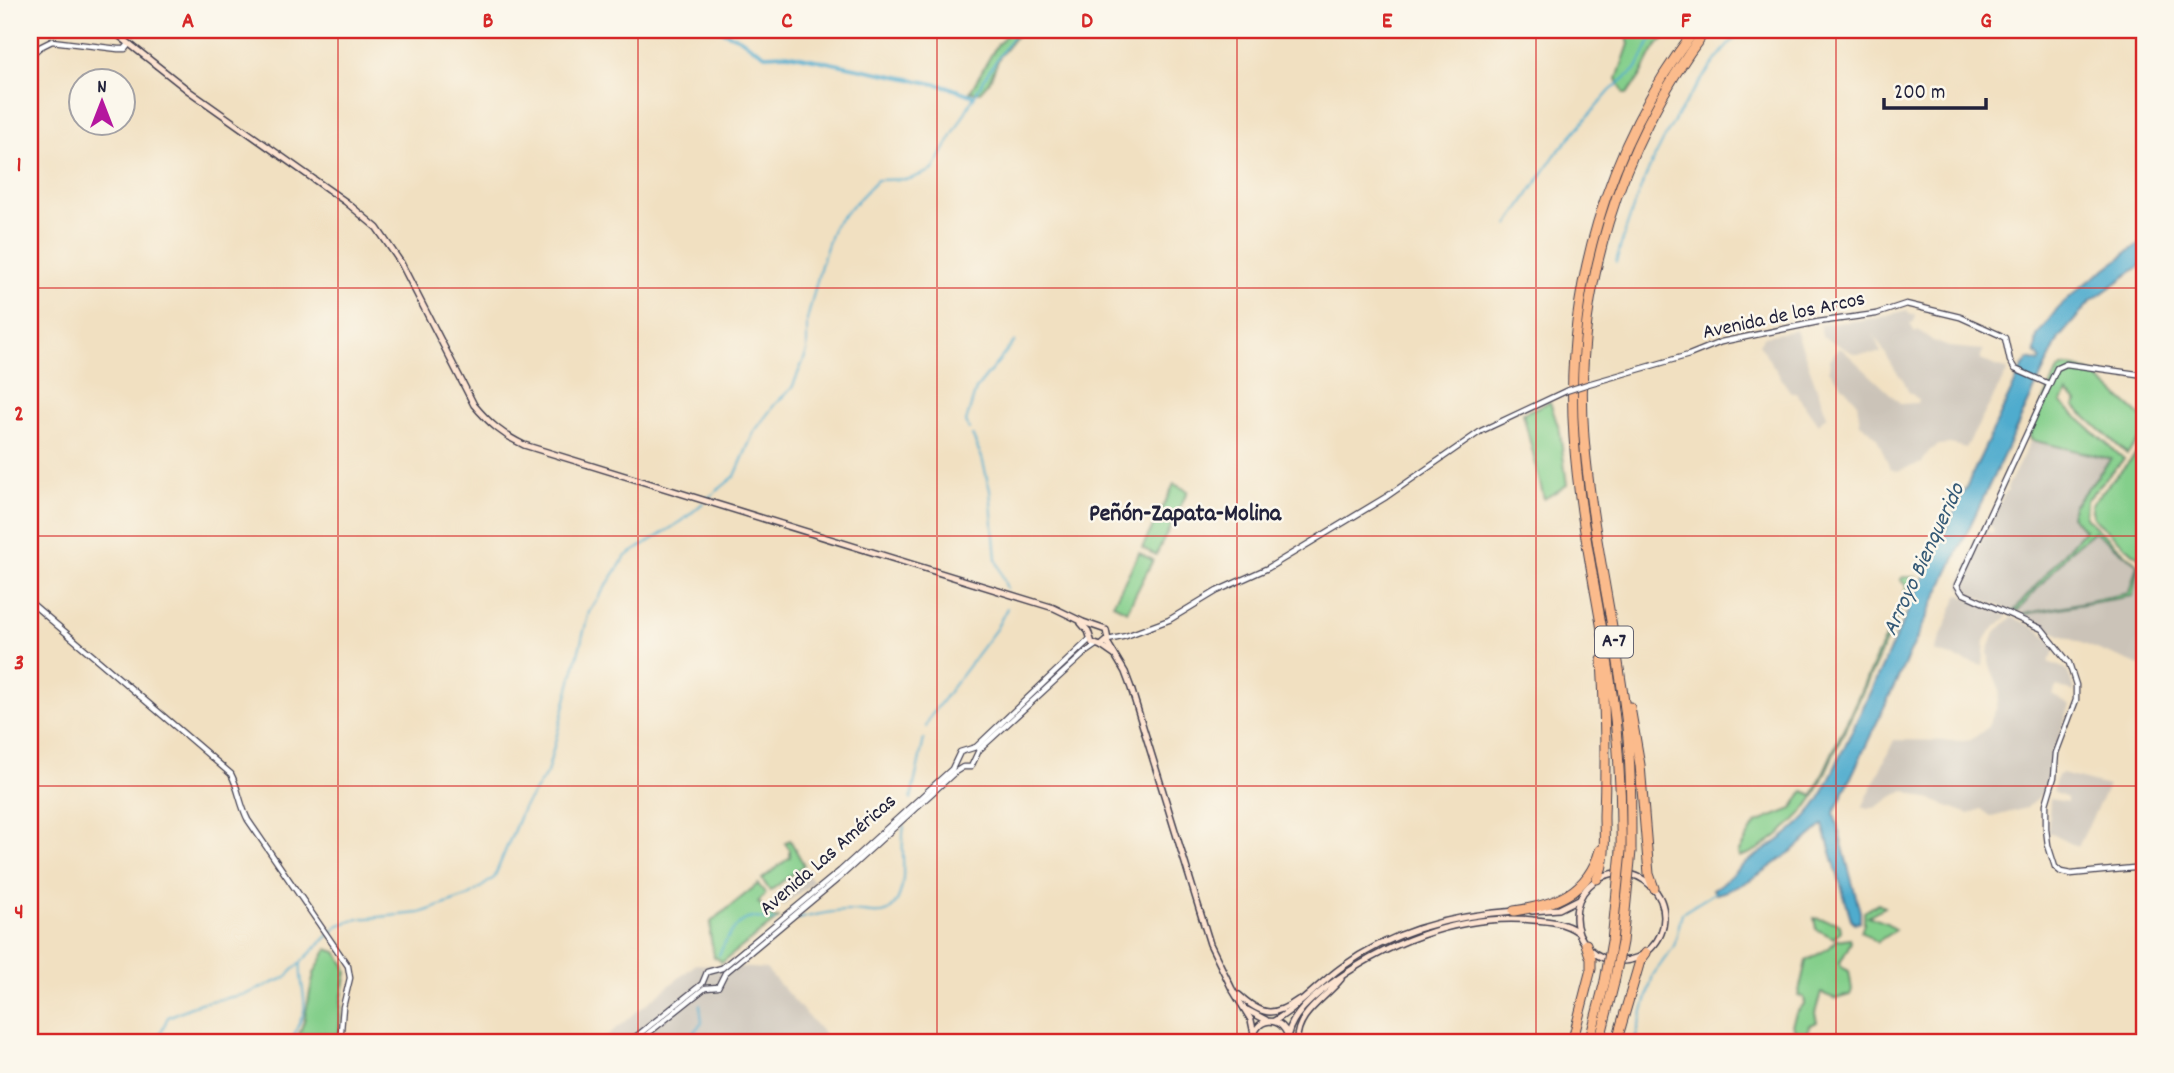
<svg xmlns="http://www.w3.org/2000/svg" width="2174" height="1073" viewBox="0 0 2174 1073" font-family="Dekko,sans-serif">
	<rect width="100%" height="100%" fill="#fbf7ec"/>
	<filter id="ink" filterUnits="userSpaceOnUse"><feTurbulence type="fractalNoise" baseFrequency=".0143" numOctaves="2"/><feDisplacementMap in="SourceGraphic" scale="14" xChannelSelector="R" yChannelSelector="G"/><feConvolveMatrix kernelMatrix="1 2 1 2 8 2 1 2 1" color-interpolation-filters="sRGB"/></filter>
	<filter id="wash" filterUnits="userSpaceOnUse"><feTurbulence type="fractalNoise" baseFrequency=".00686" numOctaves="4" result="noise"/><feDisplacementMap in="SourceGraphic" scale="28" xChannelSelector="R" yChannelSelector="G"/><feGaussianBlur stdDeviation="1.57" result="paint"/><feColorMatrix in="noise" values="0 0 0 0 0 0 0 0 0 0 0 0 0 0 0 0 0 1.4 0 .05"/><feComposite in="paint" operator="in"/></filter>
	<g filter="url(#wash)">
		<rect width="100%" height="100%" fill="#f1e0c1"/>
		<g fill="#cbc3b8">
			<polygon points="1907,310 1909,314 1915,314 1914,322 1910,323 1915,333 1918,330 1933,341 1949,347 1983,350 1980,360 2008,370 1966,448 1950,444 1939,445 1929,451 1922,463 1897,471 1890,469 1879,442 1874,434 1860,424 1857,402 1829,370 1830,360 1838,348 1843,350 1901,404 1917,403 1918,399 1908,391 1904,381 1896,371 1873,333 1881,353 1855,354 1822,336 1820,325 1877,318"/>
			<polygon points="1796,330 1827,416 1818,424 1796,393 1791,393 1759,344 1765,336"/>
			<polygon points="2031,440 2112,459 2073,506 2085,530 2013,612 1965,592 1960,587 1960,582 1986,531 1992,533 1994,530 1989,524 2005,492 2008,492 2007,488"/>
			<polygon points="2094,531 2137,564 2129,593 2058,608 2133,596 2138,565 2144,571 2144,659 2140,666 2043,628 2043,625 2022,616 2023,614 2018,611 2072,549"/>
			<polygon points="1959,594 2008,616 1992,630 1985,640 1983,666 1934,652"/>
			<polygon points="2012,617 2036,628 2057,648 2048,662 2066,669 2074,687 2074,692 2057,686 2052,694 2070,705 2054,752 2048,790 2026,808 1992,817 1981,809 1969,814 1904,790 1874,808 1862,808 1894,740 1964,741 1971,740 1987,728 1996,709 2000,690 1990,666 1988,652 1995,633"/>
			<polygon points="2062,774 2108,786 2078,847 2048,832 2050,799 2067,802 2067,798 2053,792 2057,775"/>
			<polygon points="806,870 813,882 783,906 775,895"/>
			<polygon points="696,964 766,969 832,1043 598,1043"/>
		</g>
		<g fill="#84cf8b" stroke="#537863" stroke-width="2">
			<polygon points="1010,30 1021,30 1000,56 989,82 980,92 970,92 995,48"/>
			<path d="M1625 30H1688L1683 35C1656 33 1652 55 1641 75 1637 82 1632 88 1627 94H1624L1617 79 1629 44Z"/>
			<polygon points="2070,366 2092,373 2144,419 2144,434 2127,454 2074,406 2077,402 2067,393 2061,403 2124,459 2086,500 2085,517 2138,565 2133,596 2024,614 2129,593 2137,564 2094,531 2072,549 2018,611 2013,612 2084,530 2071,516 2073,506 2111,459 2031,440 2029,432 2057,372 2062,367"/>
			<polygon points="1550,402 1560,432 1567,485 1544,499 1523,413"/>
			<polygon points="2144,445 2144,562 2093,518 2091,504"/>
			<polygon points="1174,484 1188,491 1156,555 1142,548"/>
			<polygon points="1139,553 1153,560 1127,611 1113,604"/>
			<path d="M1903 577H1916L1814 797C1801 818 1763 852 1739 857L1738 853 1756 823 1792 809 1803 791 1813 795 1900 605 1907 586 1900 580Z"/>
			<polygon points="790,840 804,865 770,891 762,879 790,857 790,850 785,843"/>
			<polygon points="758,884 766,894 758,902 773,918 779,918 721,963 720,960 714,957 710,934 711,922"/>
			<polygon points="1878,904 1884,907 1868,916 1887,923 1895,930 1877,942 1861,931 1864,923 1864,912"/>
			<polygon points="1814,918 1835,922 1840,925 1841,931 1834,938 1816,929"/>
			<polygon points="1850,938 1851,942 1840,963 1841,967 1849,971 1852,990 1850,995 1836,999 1821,993 1815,1013 1817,1022 1809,1026 1807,1037 1802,1039 1792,1025 1796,1013 1805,1003 1804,997 1798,996 1806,961 1829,948 1837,940"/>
			<polygon points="327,949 336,952 345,965 347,972 341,1002 339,1040 337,1043 296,1043 304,1021 314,973"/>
		</g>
		<path fill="#50acce" stroke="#396784" stroke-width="2" d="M2144 240V263L2091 301 2059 338 1834 813 1860 912V922L1854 923 1851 919 1823 825C1796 849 1751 886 1716 894L1713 889C1729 880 1734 871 1747 862 1775 843 1802 827 1820 799L2023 366 2029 359 2039 362 2041 360 2035 352 2037 336 2058 308 2080 288Z"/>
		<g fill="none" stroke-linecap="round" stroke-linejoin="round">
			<g stroke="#50acce" stroke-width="2">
				<polyline points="1508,225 1555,155 1610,91 1637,68 1649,43 1659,30"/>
				<path d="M1616 262C1634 195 1661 133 1703 78 1715 61 1728 42 1746 30"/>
				<polyline points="969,429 966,422 976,389 1015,341"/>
				<polyline points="972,435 982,458 990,490 996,559 1007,589"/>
				<polyline points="707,499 735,476 754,432 775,404 792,388 807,352 807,320 821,265 834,225 877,180 910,179 933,170 985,77 1017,30"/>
				<polyline points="926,727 930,717 996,629 1007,608"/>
				<polyline points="911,799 924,739"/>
				<path d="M798 919C814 915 830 911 847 911 873 910 893 926 902 886 906 865 900 846 904 826"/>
				<path d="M719 955C725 941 736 920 752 918 759 917 768 921 775 921"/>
				<polyline points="156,1043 168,1017 200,1003 247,994 285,978 339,925 358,919 420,913 469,896 494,878 523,808 547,773 589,612 626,556 682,521 703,503"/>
				<path d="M293 1043C293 1030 302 1022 304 1010 306 995 299 980 301 963"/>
				<polyline points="683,1043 702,1023 700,1005"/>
				<polyline points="1634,1043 1653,975 1674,946 1682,913 1716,892"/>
			</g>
			<polyline stroke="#50acce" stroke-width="3.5" points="719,30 739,38 765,55 787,54 945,86 974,96"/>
		</g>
	</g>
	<g filter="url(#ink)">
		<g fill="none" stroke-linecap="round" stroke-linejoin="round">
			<defs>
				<g id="tertiary">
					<polyline points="30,56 40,47 52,41 118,49 125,49 129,44"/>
					<polyline points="2144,375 2066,364 2057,368 1957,585 1962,593 2042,629 2069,663 2076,685 2076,700 2056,753 2054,777 2046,804 2046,829 2048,845 2055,867 2061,872 2071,874 2144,867"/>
					<polyline points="1588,384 1689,355 1721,342 1818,322 1876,314 1906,304 1960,317 2000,335 2005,338 2010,361 2015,369 2049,384"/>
					<path d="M30 602 231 774C239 789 240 805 248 820L348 966 350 978 343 1007 340 1043"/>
					<polyline points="1108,640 1126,636 1169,620 1217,591 1268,568 1386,497 1481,431 1566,391"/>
					<polyline points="628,1043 697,988 702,984 707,972 722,968 840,871 952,769 960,752 976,747 1090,639"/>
					<polyline points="636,1043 700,992 705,988 718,987 725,973 839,878 955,772 963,767 971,767 979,750 1086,652 1096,645"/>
				</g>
				<g id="secondary">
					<path d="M112 30 189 91 346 202 377 228 401 263 474 405C489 423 503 435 524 445L1054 608 1083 622 1106 630 1108 640 1101 646"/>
					<polyline points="1081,623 1088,631 1092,643 1101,646 1114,655"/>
					<polyline points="1107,642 1125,672 1131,688 1210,944 1232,989 1251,1020 1254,1034"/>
					<circle cx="1620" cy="917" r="44"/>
					<polyline points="1532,911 1559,909 1579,899"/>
					<path d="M1239 995C1261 1015 1273 1018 1298 1000"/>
					<polyline points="1247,1010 1266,1020"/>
					<path d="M1274 1021C1299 1007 1318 984 1342 967 1393 930 1453 915 1516 911"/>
					<path d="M1288 1034C1293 1015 1309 1001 1324 989 1382 944 1458 913 1533 920 1549 921 1564 922 1578 932"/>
					<path d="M1254 1043C1251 1016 1286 1012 1289 1043"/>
					<path d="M1297 1043C1295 1014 1324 1000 1341 979"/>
				</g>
				<g id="motorway">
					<polyline points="1630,707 1640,765 1649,874 1654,888"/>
					<path d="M1621 851C1622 791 1618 732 1609 672 1597 594 1579 516 1574 437 1564 293 1607 145 1695 30"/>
					<path d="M1631 851C1631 804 1631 756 1625 709 1613 618 1591 528 1584 437 1573 293 1619 145 1706 30"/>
					<path d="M1597 879C1607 861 1604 836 1604 816 1606 764 1605 712 1602 660"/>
					<path d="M1514 911C1555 905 1588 893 1600 850"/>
					<polyline points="1572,1043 1591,969 1591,959 1586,944"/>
					<polyline points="1589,1043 1605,981"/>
					<polyline points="1599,1043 1614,983"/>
					<polyline points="1616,1043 1640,961 1646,953"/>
				</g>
			</defs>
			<use href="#tertiary" stroke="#413e4f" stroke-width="7"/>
			<use href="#secondary" stroke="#413e4f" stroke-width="8"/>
			<use href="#motorway" stroke="#413e4f" stroke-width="11"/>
			<use href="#tertiary" stroke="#fff" stroke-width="4.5"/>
			<use href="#secondary" stroke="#fde4d1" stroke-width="5"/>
			<use href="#motorway" stroke="#fbbb8c" stroke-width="9"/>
			<defs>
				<polyline id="tertiary-bridge" points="1566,391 1588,384"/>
				<g id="motorway-bridge">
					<polyline points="1605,981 1612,941 1621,851"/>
					<polyline points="1614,983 1622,942 1631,851"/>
				</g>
			</defs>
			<use href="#tertiary-bridge" stroke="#413e4f" stroke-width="7" stroke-linecap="butt"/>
			<use href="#motorway-bridge" stroke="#413e4f" stroke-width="11" stroke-linecap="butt"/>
			<use href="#tertiary-bridge" stroke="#fff" stroke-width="4.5"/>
			<use href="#motorway-bridge" stroke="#fbbb8c" stroke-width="9"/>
		</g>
	</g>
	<path fill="none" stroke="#d62828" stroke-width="2" stroke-opacity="0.55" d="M338 30V1043M638 30V1043M937 30V1043M1237 30V1043M1536 30V1043M1836 30V1043M30 288H2144M30 536H2144M30 786H2144"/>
	<g text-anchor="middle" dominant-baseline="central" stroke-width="5" stroke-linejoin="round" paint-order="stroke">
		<rect fill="#fbf7ec" stroke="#636270" stroke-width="2" x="1595" y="626.5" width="38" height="31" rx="5"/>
		<g font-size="19" font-weight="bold" fill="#22223b">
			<text x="1614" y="642">A-7</text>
		</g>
		<g font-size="21" fill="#22223b" stroke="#fbf7ec">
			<text transform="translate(1784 317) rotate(-12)">Avenida de los Arcos</text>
			<text transform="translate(829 856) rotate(-41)">Avenida Las Américas</text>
		</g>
		<g font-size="23" font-style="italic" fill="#345976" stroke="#fbf7ec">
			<text transform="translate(1925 560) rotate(-65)">Arroyo Bienquerido</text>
		</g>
		<g font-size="24" font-weight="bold" fill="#22223b" stroke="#fbf7ec">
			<text x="1185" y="515">Peñón-Zapata-Molina</text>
		</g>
	</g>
	<rect width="2174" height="1073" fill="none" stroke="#fbf7ec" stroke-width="77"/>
	<g transform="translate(102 102)"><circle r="33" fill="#fbf7ec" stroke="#a4a2a5" stroke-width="2"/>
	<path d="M0-5L12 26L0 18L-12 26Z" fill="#b5179e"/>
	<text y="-10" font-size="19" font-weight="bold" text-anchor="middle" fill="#22223b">N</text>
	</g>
	<path d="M1884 98v10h102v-10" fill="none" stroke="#22223b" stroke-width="3.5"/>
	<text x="1894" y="98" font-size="21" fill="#22223b" stroke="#fbf7ec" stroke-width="5" paint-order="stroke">200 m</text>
	<rect x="38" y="38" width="2098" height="996" fill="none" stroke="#d62828" stroke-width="2.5"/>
	<g font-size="23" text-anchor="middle" font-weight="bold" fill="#d62828">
		<text x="188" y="27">A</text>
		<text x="488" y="27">B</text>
		<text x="787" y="27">C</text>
		<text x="1087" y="27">D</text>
		<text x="1387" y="27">E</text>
		<text x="1686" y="27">F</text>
		<text x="1986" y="27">G</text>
		<text x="19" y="171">1</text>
		<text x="19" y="420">2</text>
		<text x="19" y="669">3</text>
		<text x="19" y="918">4</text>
	</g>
</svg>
